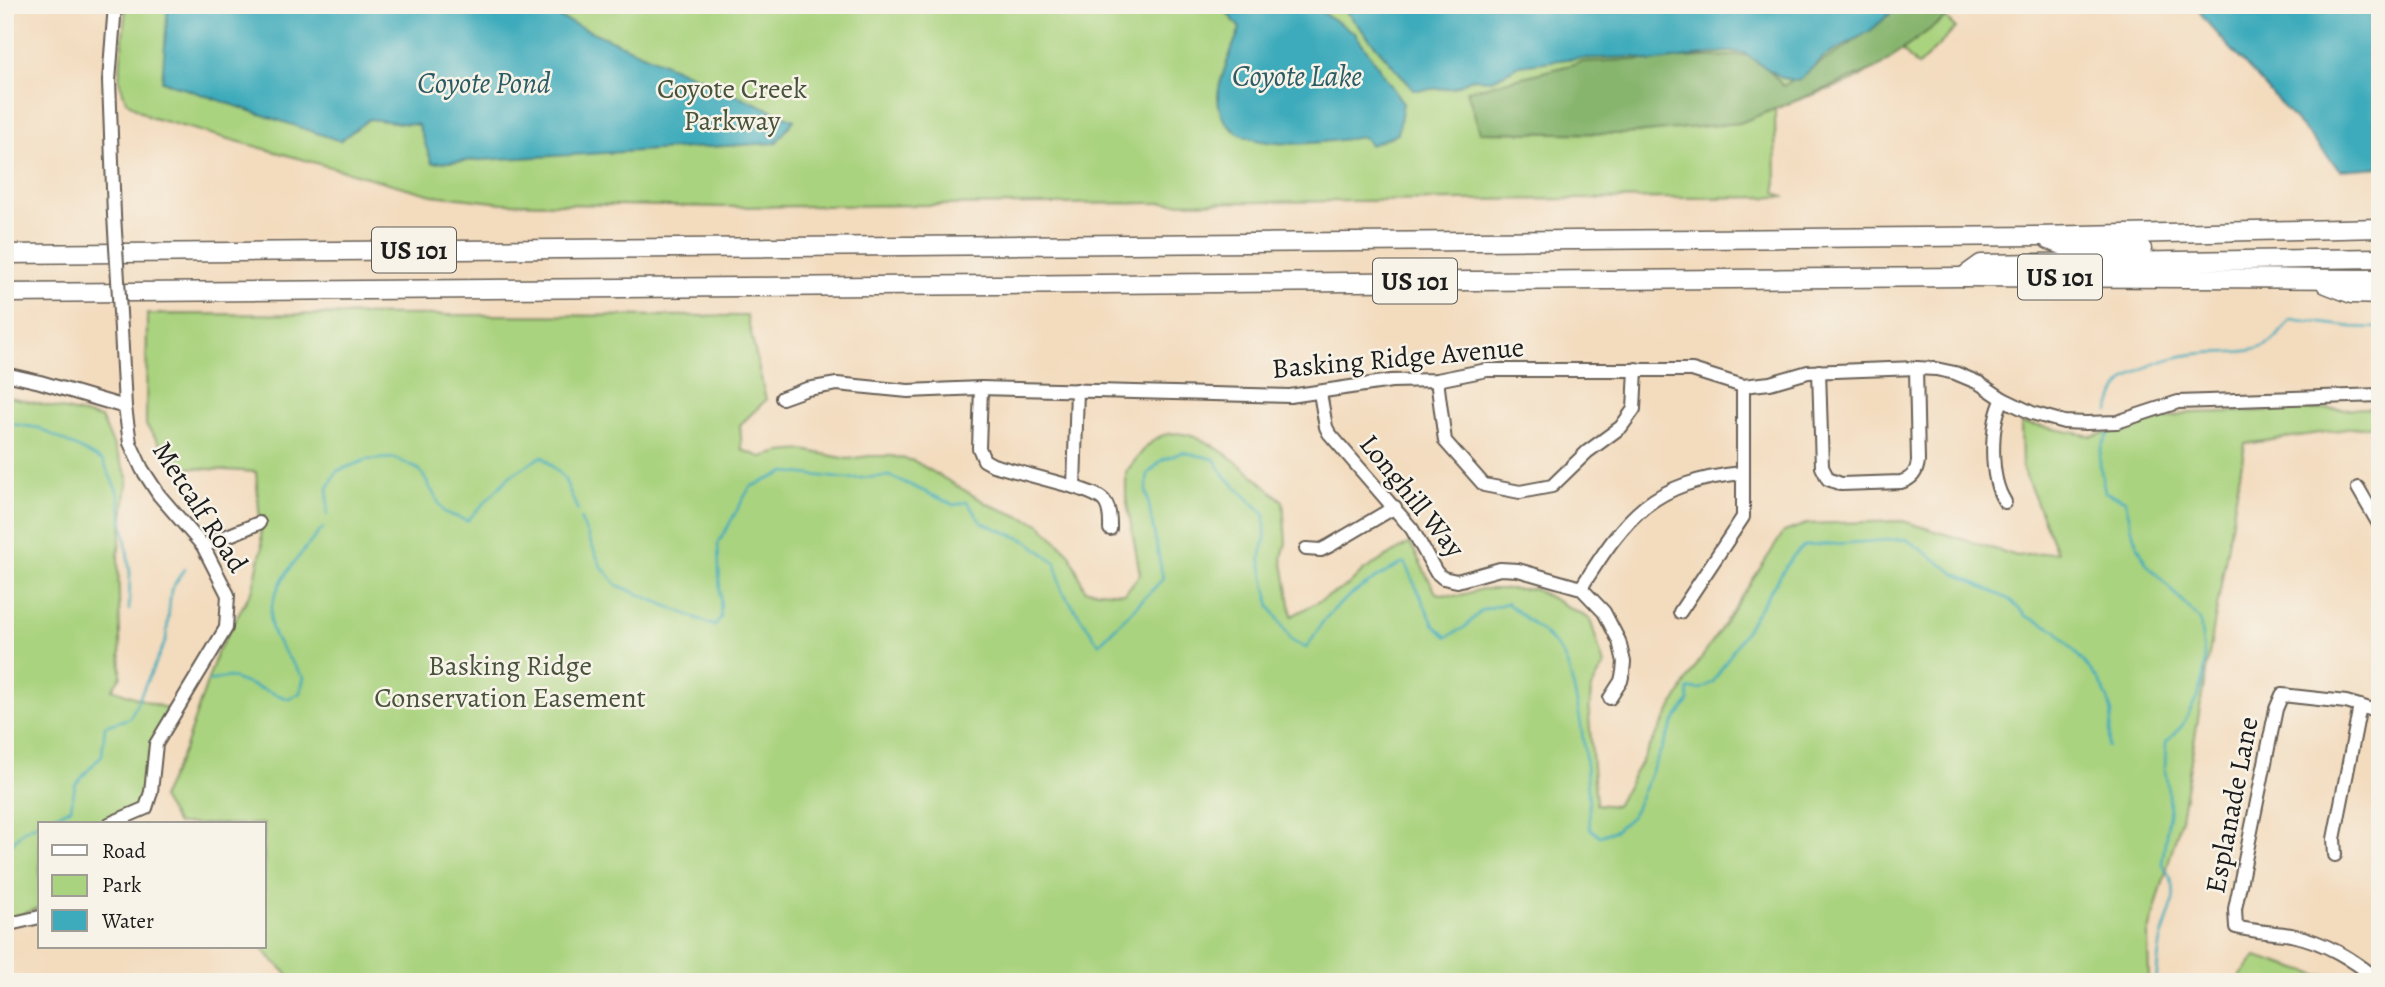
<svg xmlns="http://www.w3.org/2000/svg" width="2385" height="987" viewBox="0 0 2385 987" font-family="Alegreya,serif">
	<rect width="100%" height="100%" fill="#f7f3e8"/>
	<filter id="ink" filterUnits="userSpaceOnUse"><feTurbulence type="fractalNoise" baseFrequency=".0143" numOctaves="2"/><feDisplacementMap in="SourceGraphic" scale="14" xChannelSelector="R" yChannelSelector="G"/><feConvolveMatrix kernelMatrix="1 2 1 2 8 2 1 2 1" color-interpolation-filters="sRGB"/></filter>
	<filter id="wash" filterUnits="userSpaceOnUse"><feTurbulence type="fractalNoise" baseFrequency=".00686" numOctaves="4" result="noise"/><feDisplacementMap in="SourceGraphic" scale="28" xChannelSelector="R" yChannelSelector="G"/><feGaussianBlur stdDeviation="1.57" result="paint"/><feColorMatrix in="noise" values="0 0 0 0 0 0 0 0 0 0 0 0 0 0 0 0 0 1.4 0 .05"/><feComposite in="paint" operator="in"/></filter>
	<g filter="url(#wash)">
		<rect width="100%" height="100%" fill="#f3dbbe"/>
		<g fill="#aad37f" stroke="#63784e" stroke-width="2">
			<polygon points="126,5 1932,5 1956,28 1918,66 1902,50 1853,81 1775,108 1776,192 1784,197 725,207 503,203 432,195 149,117 126,101 119,80"/>
			<path d="M147 314 747 316 766 400 740 425 742 450 761 457 781 452 803 450 848 459 869 456H892L914 461 990 505 1040 524 1070 554 1085 590 1125 593 1140 574 1126 497V472C1136 460 1149 439 1164 435 1202 423 1256 479 1283 501L1286 543 1282 557 1292 616 1349 585 1363 571 1410 543 1436 593 1458 596 1482 589H1535L1590 619 1604 665 1591 689 1589 716 1596 804 1616 806 1691 674 1784 532 1806 524 1903 521 2017 556 2057 552 2022 467 2021 423 2092 436 2190 413 2372 408 2380 409V424L2245 444 2181 819 2148 935 2149 982H295L260 947H264V824H177L161 798 184 750 217 653 253 588 262 548 256 472 177 467 146 425Z"/>
			<polygon points="5,396 101,418 128,477 118,557 121,676 112,689 168,709 149,754 144,803 102,824 40,824 40,907 5,921"/>
			<polygon points="2256,956 2317,975 2363,978 2367,982 2236,982"/>
		</g>
		<polygon fill="#87b56e" stroke="#526845" stroke-width="2" points="1897,5 1963,5 1879,67 1740,123 1625,134 1480,132 1467,91 1582,62 1756,55 1783,86 1848,46"/>
		<g fill="#3dabbb" stroke="#2c646c" stroke-width="2">
			<polygon points="168,5 539,5 551,14 794,120 776,143 432,163 418,125 369,119 340,141 162,81"/>
			<path d="M1220 5H1310L1355 33 1403 103 1398 134 1370 145 1364 137C1322 142 1217 162 1218 95 1219 78 1234 45 1240 28Z"/>
			<polygon points="1336,5 1895,5 1898,7 1870,31 1824,57 1798,81 1782,78 1743,53 1726,52 1651,62 1635,57 1568,59 1520,65 1492,80 1472,79 1453,88 1414,90 1349,15"/>
			<polygon points="2196,5 2380,5 2380,167 2340,170 2204,19"/>
		</g>
		<g fill="none" stroke-linecap="round" stroke-linejoin="round">
			<g stroke="#3dabbb" stroke-width="2.5">
				<path d="M2109 411C2112 403 2114 393 2119 387 2136 365 2181 354 2207 353 2228 351 2251 355 2270 343 2278 338 2284 326 2291 319L2352 327 2380 328"/>
				<polyline points="5,423 39,428 103,461 119,495 130,572 129,610"/>
				<path d="M2111 432C2093 451 2101 469 2105 492L2125 500 2134 537 2146 563 2200 620 2205 663 2203 678 2197 698 2182 726 2166 742 2165 769 2170 806 2162 864C2184 891 2170 908 2162 937 2158 951 2158 967 2156 982"/>
				<polyline points="327,515 328,488 337,471 366,460 394,458 420,470 444,512 467,521 510,476 542,456 564,478 578,511"/>
				<path d="M580 518 601 566 617 585 715 626 721 617 718 544 750 487 786 472 847 479 890 476 954 505 967 502 981 522 1029 542 1056 563 1061 589 1099 644 1163 579 1146 490 1148 474 1162 460 1183 452 1214 459 1225 476 1265 515V540L1260 558 1270 606 1292 641 1306 648C1314 639 1317 629 1324 620 1346 594 1375 579 1404 562L1434 625 1447 637 1465 627 1482 610 1507 603C1525 619 1549 634 1562 654 1569 665 1571 678 1574 690 1585 736 1588 781 1590 829L1600 836 1616 830 1632 816 1673 723 1689 701 1688 689H1701L1713 682 1792 557 1805 546 1906 539 1956 574 2010 600 2026 616 2056 630 2097 678 2108 699 2112 713 2108 747"/>
				<path d="M208 681 229 677 289 699 300 693 304 678C294 665 282 651 275 637 256 600 301 553 323 528"/>
				<polyline points="5,851 24,830 71,808 75,785 102,755 105,726 130,718 166,640 171,590 184,569"/>
			</g>
		</g>
	</g>
	<g filter="url(#ink)">
		<g fill="none" stroke-linecap="round" stroke-linejoin="round">
			<defs>
				<g id="minor">
					<polyline points="114,215 109,81 115,5"/>
					<path d="M1819 371 1822 467 1828 479 1841 484 1901 482C1912 479 1917 472 1918 461L1916 368"/>
					<polyline points="5,374 40,382 125,407"/>
					<polyline points="1437,380 1445,441 1484,485 1520,492 1552,486 1587,452 1621,427 1634,409 1636,369"/>
					<polyline points="981,388 979,448 984,460 993,465 1074,487 1077,390"/>
					<polyline points="1320,393 1326,427 1329,433 1412,529 1436,572 1443,578 1457,581 1500,569 1518,570 1581,588 1604,612 1619,641 1624,662 1623,672 1621,681 1610,698"/>
					<polyline points="782,398 807,389 837,384 908,391 981,388 1290,396 1391,381 1437,380 1487,370 1692,370 1743,386 1770,383 1808,372 1916,368 1936,369 1955,373 1979,383 2003,399 2032,413 2064,422 2086,423 2117,422 2178,402 2380,395"/>
					<path d="M2003 399C1990 424 1989 478 2005 502"/>
					<path d="M1074 487C1102 497 1111 497 1110 529"/>
					<polyline points="2358,488 2380,526"/>
					<polyline points="203,546 259,523"/>
					<polyline points="1306,549 1321,550 1329,546 1395,507"/>
					<path d="M1581 588C1627 515 1652 482 1742 473"/>
					<polyline points="1680,612 1743,517 1743,386"/>
					<path d="M2380 712 2346 702 2282 695 2276 709 2235 909 2236 927C2254 932 2272 932 2291 935 2326 942 2352 959 2380 981"/>
					<polyline points="109,824 146,808 151,792 156,744 226,628 228,595 203,546 159,495 142,469 130,443 125,407 121,329"/>
					<polyline points="2335,855 2334,839 2360,706"/>
					<polyline points="5,925 40,917"/>
				</g>
				<g id="highway">
					<polyline points="2049,240 2071,248 2142,249"/>
					<polyline points="5,254 2038,236 2380,228"/>
					<polyline points="1963,277 1981,264 2380,258"/>
					<polyline points="2326,284 2352,294 2380,295"/>
					<polyline points="5,293 1963,277 2380,279"/>
				</g>
			</defs>
			<use href="#minor" stroke="#675f55" stroke-width="16"/>
			<use href="#highway" stroke="#675f55" stroke-width="21"/>
			<use href="#minor" stroke="#fff" stroke-width="12"/>
			<use href="#highway" stroke="#fff" stroke-width="18"/>
			<defs>
				<polyline id="minor-bridge" points="114,215 121,329"/>
			</defs>
			<use href="#minor-bridge" stroke="#675f55" stroke-width="16" stroke-linecap="butt"/>
			<use href="#minor-bridge" stroke="#fff" stroke-width="12"/>
		</g>
	</g>
	<g text-anchor="middle" dominant-baseline="central" stroke-width="5" stroke-linejoin="round" paint-order="stroke">
		<g fill="#f7f3e8" stroke="#5e5c59" stroke-width="2">
			<rect x="372" y="227.5" width="84" height="45" rx="5"/>
			<rect x="2018" y="254.5" width="84" height="45" rx="5"/>
			<rect x="1373" y="258.5" width="84" height="45" rx="5"/>
		</g>
		<g font-size="26" font-weight="bold" fill="#1c1c1c">
			<text x="414" y="250">US 101</text>
			<text x="2060" y="277">US 101</text>
			<text x="1415" y="281">US 101</text>
		</g>
		<g font-size="28" fill="#47533a" stroke="#f7f3e8">
			<text x="732" y="89">Coyote Creek<tspan x="732" dy="32">Parkway</tspan></text>
			<text x="510" y="666">Basking Ridge<tspan x="510" dy="32">Conservation Easement</tspan></text>
		</g>
		<g font-size="28" fill="#1c1c1c" stroke="#f7f3e8">
			<text transform="translate(1398 358) rotate(-5)">Basking Ridge Avenue</text>
			<text transform="translate(1412 496) rotate(51)">Longhill Way</text>
			<text transform="translate(200 507) rotate(57)">Metcalf Road</text>
			<text transform="translate(2232 805) rotate(-79)">Esplanade Lane</text>
		</g>
		<g font-size="30" font-style="italic" fill="#2b5c64" stroke="#f7f3e8">
			<text x="1297" y="76">Coyote Lake</text>
			<text x="484" y="83">Coyote Pond</text>
		</g>
	</g>
	<rect width="2385" height="987" fill="none" stroke="#f7f3e8" stroke-width="28"/>
	<rect x="38" y="822" width="228" height="126" fill="#f7f3e8" stroke="#9f9d96" stroke-width="2"/>
	<rect x="52" y="845" width="35" height="10" fill="#ffffff" stroke="#9f9d96" stroke-width="2"/>
	<text x="102" y="858" font-size="21" fill="#1c1c1c">Road</text>
	<rect x="52" y="875" width="35" height="21" fill="#aad37f" stroke="#9f9d96" stroke-width="2"/>
	<text x="102" y="892" font-size="21" fill="#1c1c1c">Park</text>
	<rect x="52" y="910" width="35" height="21" fill="#3dabbb" stroke="#9f9d96" stroke-width="2"/>
	<text x="102" y="928" font-size="21" fill="#1c1c1c">Water</text>
</svg>
